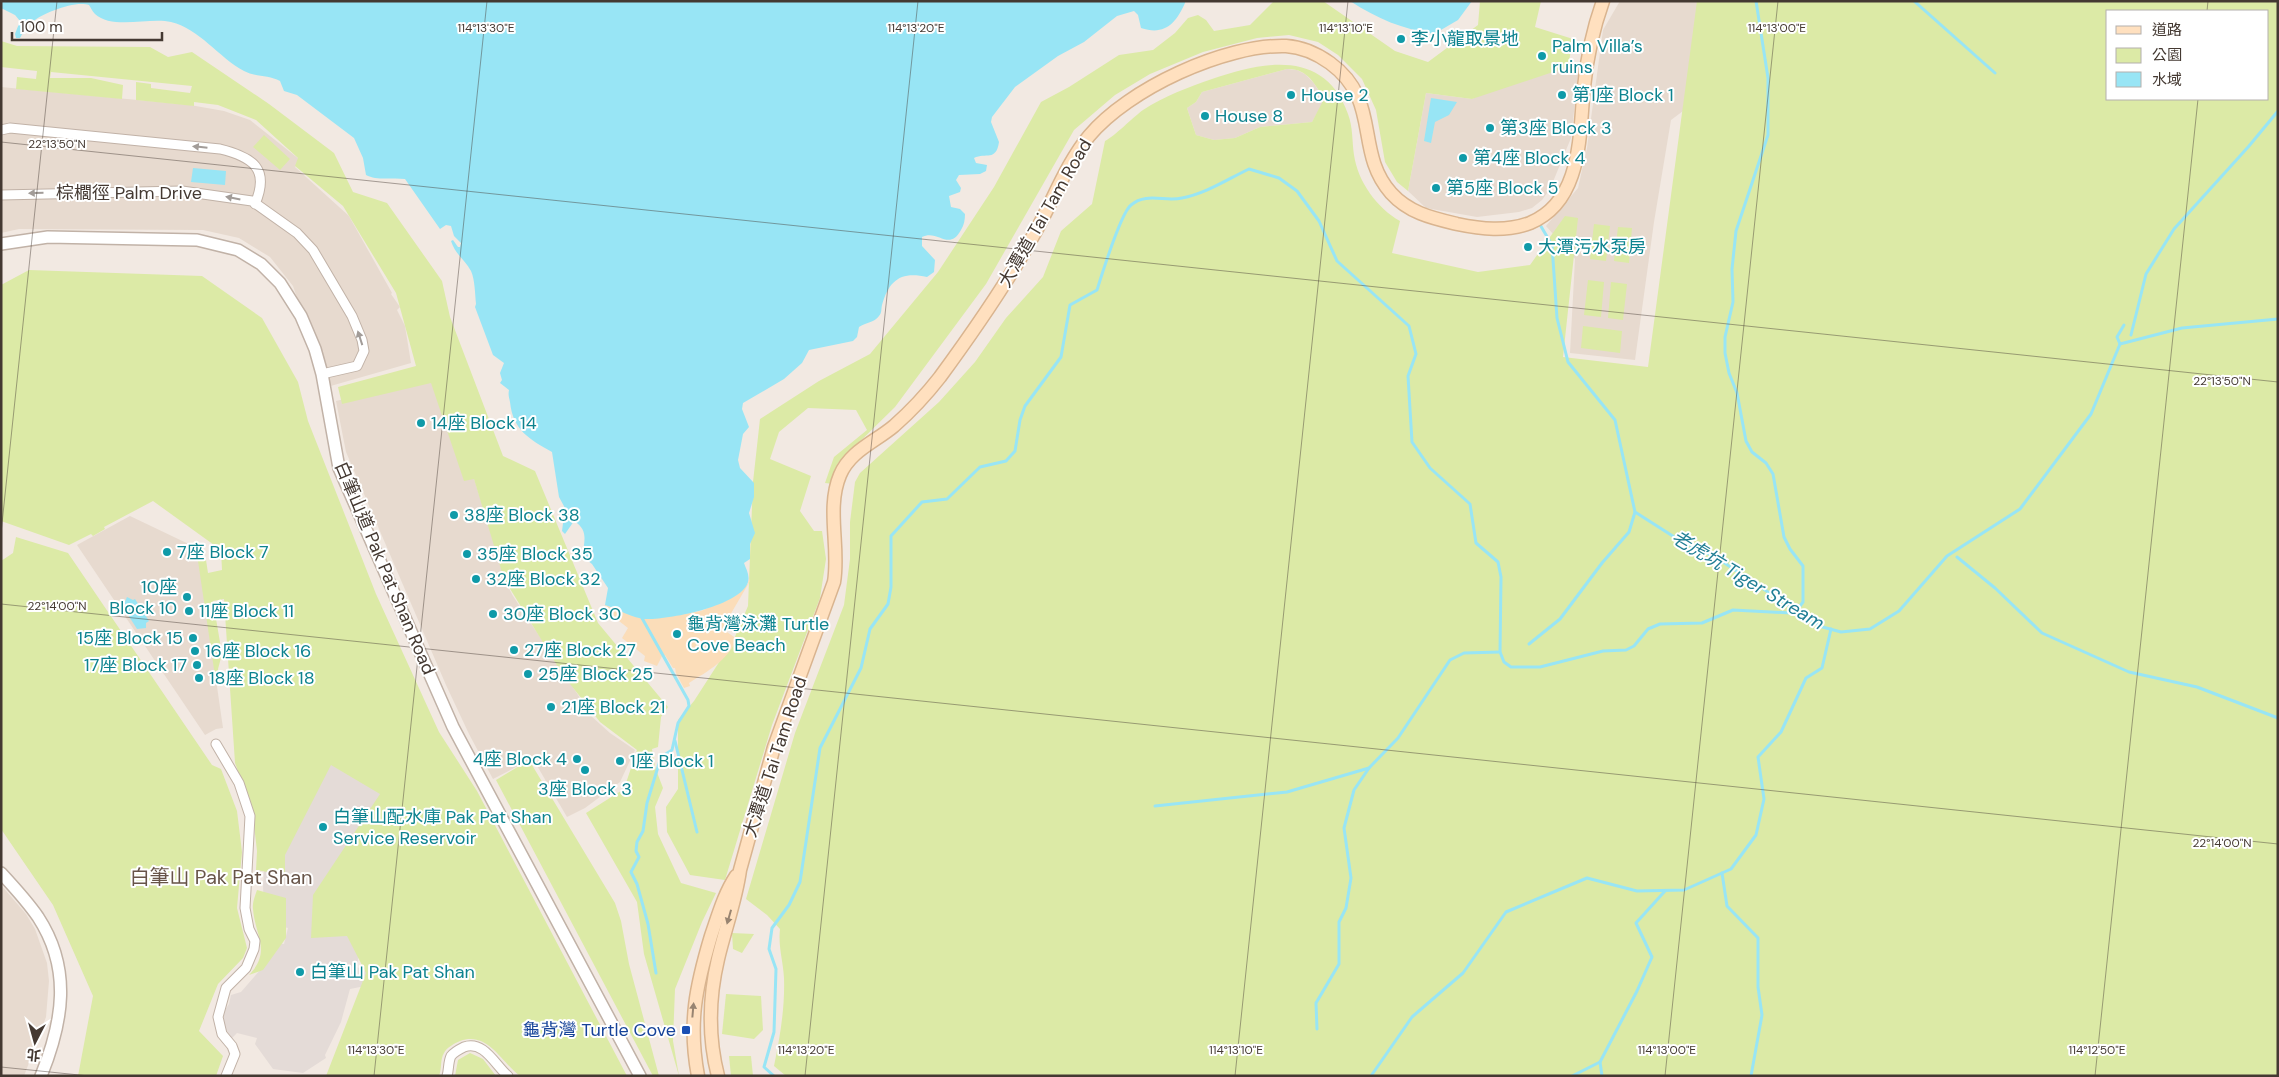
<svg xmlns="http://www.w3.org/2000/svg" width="2279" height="1077" viewBox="0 0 2279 1077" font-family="'DM Sans','Noto Sans TC',sans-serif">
	<rect width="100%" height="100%" fill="#f2e9e2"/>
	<g fill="#e7dacf">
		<polygon points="1620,1 1698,1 1683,111 1671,120 1654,222 1635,360 1570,353 1575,259 1546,226 1578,188 1587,148 1603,30"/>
		<polygon points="1579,67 1571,138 1550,189 1542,200 1532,208 1519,212 1477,217 1426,208 1408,191 1426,93 1472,99 1535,70"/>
		<polygon points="1287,69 1297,70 1305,74 1313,82 1325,100 1312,122 1260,127 1235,138 1214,140 1196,135 1187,108 1196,102 1202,92"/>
		<polygon points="1,87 190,105 224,111 250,120 299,159 295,167 349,216 392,293 391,294 400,307 397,310 405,326 411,363 327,387 293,286 270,257 239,238 203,230 19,229 1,233"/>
		<polygon points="442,375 507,585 513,596 588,710 586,716 590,715 610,733 635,750 620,782 585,808 567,817 536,764 541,754 493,779 469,734 446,685 346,452 336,401"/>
		<polygon points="130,516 197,548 223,728 216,729 205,735 77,545"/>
		<polygon points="1,885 26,914 35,929 47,963 49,981 46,1017 24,1076 1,1076"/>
	</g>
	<polygon fill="#e4dbd7" points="298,755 361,761 396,798 361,936 357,967 370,973 365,986 350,989 341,1022 325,1055 326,1058 303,1073 273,1069 255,1044 257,1038 237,1033 232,1038 224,1028 223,1021 225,1010 229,1004 231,995 241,992 261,969 267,942 284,944 288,928 280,926 265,919 263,887 265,853"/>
	<g fill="#dceaa6" fill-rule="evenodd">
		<polygon points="1274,1 1323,1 1395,51 1428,62 1478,25 1480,1 1541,1 1535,27 1573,39 1568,67 1472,99 1426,93 1408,191 1397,182 1385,162 1376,110 1362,79 1338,55 1318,42 1289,35 1257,38 1203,52 1150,74 1115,95 1074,130 986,284 895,407 838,463 833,484 825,483 834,457 867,430 856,410 808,408 779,432 770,459 811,476 800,511 814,531 822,531 826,559 820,598 772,725 725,880 690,875 667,832 666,807 678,789 678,720 694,701 734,639 748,606 753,482 760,419 819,381 870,354 938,272 994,187 1041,102 1069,87 1119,55 1153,50 1175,33 1188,18 1198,15 1206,20 1214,31 1250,25"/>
		<path d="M1697 1H2278V1076H786L774 1066C780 1037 785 1008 784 978 783 960 778 947 780 929L767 915 746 899 795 733 844 605 850 559V522L855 482 860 473 939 402 975 362 1006 318 1043 277 1061 231 1092 204 1105 141C1115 136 1132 118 1143 110 1164 96 1189 87 1212 79 1264 61 1325 49 1348 114 1353 127 1352 141 1354 155 1358 182 1377 208 1400 221L1392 253 1478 272 1530 265 1565 216 1578 218 1563 357 1648 367ZM2108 11H2268V99H2108ZM1287 69C1307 68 1315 84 1324 99L1312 122 1260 127 1235 138 1214 140 1196 135 1187 108 1196 102 1202 92Z"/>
		<polygon points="1,41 17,46 150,47 168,57 192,52 269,104 334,153 353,192 387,203 442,281 450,317 503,456 535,471 598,623 668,707 661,717 658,747 652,749 655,767 663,788 655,807 658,834 681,883 716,893 702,922 675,989 673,1041 679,1076 644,954 637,902 586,813 624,789 637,750 600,722 563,675 504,579 474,479 464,481 431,383 342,404 338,387 416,366 396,293 343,206 295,166 298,158 256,120 218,105 194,102 194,106 136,100 136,82 151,84 151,88 190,93 192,86 51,72 50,78 91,78 123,85 122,99 16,89 17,77 36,79 37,71 1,67"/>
		<polygon points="264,135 290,159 280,170 253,147"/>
		<polygon points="1594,224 1610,226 1606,261 1590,259"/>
		<polygon points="1618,227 1632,228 1629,263 1614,261"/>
		<path d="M29 270 202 276 262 318 298 382 308 421 376 594 439 732 477 791 627 1076H520C501 1062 488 1031 460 1041 455 1043 446 1048 444 1053 440 1059 442 1069 439 1076H326L366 973 347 936 311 938 313 895 380 794 331 765 285 855V875L256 870 257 851 252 808 235 763 224 599 213 601 222 654 218 669 220 683H216L198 561 206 560 208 573 222 570 221 550 153 501 104 527 105 529 93 536 91 534 69 545 1 521V285Z"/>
		<polygon points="1588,280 1604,282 1601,317 1584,315"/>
		<polygon points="1611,282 1627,284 1623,320 1608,318"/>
		<polygon points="1583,326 1622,331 1620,353 1581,348"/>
		<polygon points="16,537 68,553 212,765 221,769 237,811 242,852 237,908 247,948 243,958 218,984 199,1031 223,1056 216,1076 78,1076 93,996 53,905 1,829 1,561 13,553"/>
		<polygon points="529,760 615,903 621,921 629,964 659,1076 653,1076 496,780"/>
		<path d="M257 890 286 898V938L263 970 249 975C272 951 255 936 253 909 252 903 255 896 257 890Z"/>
		<polygon points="732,933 754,934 742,953 733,949"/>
		<polygon points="726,994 761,996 763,1030 754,1039 722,1034"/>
		<polygon points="470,1053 483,1059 496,1076 455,1076 458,1060"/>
		<polygon points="729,1056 751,1056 753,1076 731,1076"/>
	</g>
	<path fill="#fbddb9" d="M749 578 750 581 726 622 727 625 724 630 737 639C727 661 708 671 689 683L690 686 684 688 676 673 675 668H673L665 655 662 656 657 666 644 661 645 656 622 638 628 628 610 614 602 617 601 615 605 605 640 618 671 616 701 611 717 604 748 584Z"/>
	<g fill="#98e5f5">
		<path d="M1 1H1185V3C1176 23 1165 36 1141 28L1138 15 1134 11 1117 16 1084 42 1058 56 1015 87 992 117 991 122 999 142C996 162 986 152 974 158L976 163 987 165 986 171 980 174 959 175 956 180 961 188 960 192 949 196 951 207 960 209 965 214C965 220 964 225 961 230 949 252 938 229 922 237V246L935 260 934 272 927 277C901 271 889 280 882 305 881 309 882 313 879 316 874 323 866 322 859 327L857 337 853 341 809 350 802 363 784 379 743 403 742 409 749 427 743 434 738 460 740 468 754 483V497L749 513 755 533 750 544V559L744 563C746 569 750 575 748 582 741 606 668 620 645 619 632 618 618 609 605 605L608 588 592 564 583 557C583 542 590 531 574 521L565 534 562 531 565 508 559 497 552 452C529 439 513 430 510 402 509 397 508 395 509 390L500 383 502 380 500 373 504 363 493 355 475 307 476 304C475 294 475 280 471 271 465 260 455 254 451 241L453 240 458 247H460L461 243 454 236 451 226 446 225 440 229 405 179C393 177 377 181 366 175L363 158 354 138 297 95 284 91 280 81C269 75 255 77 244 71 218 57 200 29 171 22 150 17 112 30 95 14 92 11 91 8 89 5 75 0 43 13 32 22 27 26 23 32 20 38H16L15 34 20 21 15 15 1 8Z"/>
		<path d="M1350 1H1472L1458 20 1434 34C1402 29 1378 19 1350 1Z"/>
		<polygon points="1431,98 1457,102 1449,115 1435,122 1431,143 1424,141"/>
		<polygon points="193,168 226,171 225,185 191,182"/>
		<polygon points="127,597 133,600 135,599 149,621 146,623 146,628 137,629 123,607"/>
	</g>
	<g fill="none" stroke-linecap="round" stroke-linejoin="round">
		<g stroke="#98e5f5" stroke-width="3">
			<polyline points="1914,1 1995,73"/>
			<polyline points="1539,223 1552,245 1557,318 1568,362 1615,420 1635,512 1679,540 1717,558 1819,626 1841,632 1870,629 1899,611 1947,556 2020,509 2091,414 2120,344 2182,328 2278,319"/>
			<polyline points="2131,335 2146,274 2174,229 2249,146 2278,111"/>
			<polyline points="2120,344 2117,337 2124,325"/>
			<polyline points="1957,557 1995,588 2042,633 2129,672 2197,687 2278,718"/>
			<polyline points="642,618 688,700 689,706 678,723 672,750 661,757 647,803 643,831 637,842 636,851 639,857 631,872 637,884 648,924 656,973"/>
			<polyline points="1529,644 1560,619 1602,563 1629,532 1635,512"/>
			<polyline points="675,741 697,832"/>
			<polyline points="1155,806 1287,792 1369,768 1398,738 1450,660 1464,653 1500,652"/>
			<polyline points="1722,873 1727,906 1758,938 1758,987 1762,1015 1751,1076"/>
			<polyline points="1317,1029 1316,1003 1339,964 1339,922 1346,908 1351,878 1344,828 1354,790 1369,768"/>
			<path d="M774 1076 764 1067 774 1032 776 969 769 949 772 928 789 905 800 882 820 748 861 668 870 629 888 604 891 587V536L922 502 947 499 980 467 1006 461 1015 451 1020 420 1025 406 1061 357 1070 305 1097 290C1102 274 1121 213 1131 205 1146 192 1165 202 1182 198 1205 194 1228 179 1249 169L1279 178 1297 191 1319 221 1337 261 1409 326 1416 354 1408 376 1412 442 1430 468 1470 504 1476 543 1498 562 1501 577 1500 652 1504 662 1511 667H1540L1603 651 1626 650 1634 646 1648 629 1660 624 1702 623 1733 610 1791 613 1797 610 1803 602V566L1790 549 1784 537 1773 474 1766 463 1752 452 1746 441 1737 393 1729 373 1725 353V337L1733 302 1732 269 1736 231 1768 135V78L1756 1"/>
			<polyline points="1371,1076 1412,1017 1463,973 1506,912 1587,878 1637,891 1684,890 1731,869 1756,835 1764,799 1758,757 1781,732 1806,678 1822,668 1831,629"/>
			<polyline points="1572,1076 1600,1062"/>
			<polyline points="1602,1076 1600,1062 1637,991 1652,957 1636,923 1665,891"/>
		</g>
		<defs>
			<g id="minor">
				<path d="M1 130 10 128 220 149C253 157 270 169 255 204"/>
				<polyline points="1,195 182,191 252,201 297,233 313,250 352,316 362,340 364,351 357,366 322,374"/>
				<polyline points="216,744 239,783 250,816 245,908 249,929 255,941 254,949 246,968 226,988 218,1017 222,1034 232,1046 235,1054 226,1076"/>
				<path d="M447 1076C449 1070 448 1062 451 1056 454 1052 460 1049 464 1047 484 1040 495 1065 508 1076"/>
			</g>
			<g id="tertiary">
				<polyline points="1,244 48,237 197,240 238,250 261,264 280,283 301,316 315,349 322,374 339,468 453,727 640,1076"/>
				<path d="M1 873C14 887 27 901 38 917 72 969 63 1022 41 1076"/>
			</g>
			<g id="secondary">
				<path d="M698 1076C688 1023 696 986 711 936 718 916 724 894 736 876"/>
				<path d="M718 1076C708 1037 709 997 718 959 725 929 736 900 740 870L774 747 834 582C840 548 826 508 840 475 850 451 875 442 894 426 911 411 926 395 940 377 973 332 1006 285 1033 236 1052 204 1065 165 1089 136 1128 89 1225 44 1286 46 1303 47 1316 53 1330 63 1382 101 1354 151 1391 193 1409 213 1432 218 1457 224 1481 229 1506 232 1530 223 1583 201 1579 134 1584 87 1587 57 1593 29 1603 1"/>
			</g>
		</defs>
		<use href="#minor" stroke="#c1b2a7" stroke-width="11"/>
		<use href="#tertiary" stroke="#c1b2a7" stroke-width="14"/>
		<use href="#secondary" stroke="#d9b48f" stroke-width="15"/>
		<use href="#minor" stroke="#fff" stroke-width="9"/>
		<use href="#tertiary" stroke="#fff" stroke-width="11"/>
		<use href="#secondary" stroke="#ffe0bf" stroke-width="12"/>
	</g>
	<defs><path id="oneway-solid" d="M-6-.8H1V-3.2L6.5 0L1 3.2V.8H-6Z" transform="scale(1.25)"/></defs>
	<g fill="#a29c98">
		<use href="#oneway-solid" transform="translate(200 147) rotate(-174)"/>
		<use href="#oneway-solid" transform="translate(36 193) rotate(179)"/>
		<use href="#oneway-solid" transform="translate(233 198) rotate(-169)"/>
		<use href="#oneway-solid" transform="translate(360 338) rotate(-108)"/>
	</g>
	<g fill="#988471">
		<use href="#oneway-solid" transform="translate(729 917) rotate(106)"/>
		<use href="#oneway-solid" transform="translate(693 1010) rotate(-85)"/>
	</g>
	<path fill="none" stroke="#443932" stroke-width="1" stroke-opacity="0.45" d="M2207 11 2208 1M1 142 2278 382M1 533 57 1M1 604 2278 844M1 1067 89 1076M374 1076 487 1M805 1076 918 1M1235 1076 1348 1M1665 1076 1778 1M2095 1076 2198 99"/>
	<g fill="#0f9aa8" stroke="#fff" stroke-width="2">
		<circle cx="1401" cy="39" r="5"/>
		<circle cx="1542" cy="56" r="5"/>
		<circle cx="1291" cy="95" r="5"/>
		<circle cx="1562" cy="95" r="5"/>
		<circle cx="1205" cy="116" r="5"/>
		<circle cx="1490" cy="128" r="5"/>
		<circle cx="1463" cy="158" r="5"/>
		<circle cx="1436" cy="188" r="5"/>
		<circle cx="1528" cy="247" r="5"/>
		<circle cx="421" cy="423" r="5"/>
		<circle cx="454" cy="515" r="5"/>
		<circle cx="167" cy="552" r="5"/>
		<circle cx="467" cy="554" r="5"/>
		<circle cx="476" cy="579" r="5"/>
		<circle cx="187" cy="597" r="5"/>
		<circle cx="189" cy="611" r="5"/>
		<circle cx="493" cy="614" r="5"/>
		<circle cx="677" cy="634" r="5"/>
		<circle cx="193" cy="638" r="5"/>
		<circle cx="514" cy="650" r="5"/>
		<circle cx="195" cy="651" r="5"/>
		<circle cx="197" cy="665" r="5"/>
		<circle cx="528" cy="674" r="5"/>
		<circle cx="199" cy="678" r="5"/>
		<circle cx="551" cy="707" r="5"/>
		<circle cx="577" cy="759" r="5"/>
		<circle cx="620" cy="761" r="5"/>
		<circle cx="585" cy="770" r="5"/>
		<circle cx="323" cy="827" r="5"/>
		<circle cx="300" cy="972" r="5"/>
	</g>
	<rect fill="#1a4fb4" stroke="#fff" stroke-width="2" x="681" y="1025" width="10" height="10" rx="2.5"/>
	<g text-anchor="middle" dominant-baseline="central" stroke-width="4" stroke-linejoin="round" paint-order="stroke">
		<g font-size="18" fill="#0d838f" stroke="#fff" text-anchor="start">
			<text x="1411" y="39">李小龍取景地</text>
			<text x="1552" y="46">Palm Villa’s<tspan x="1552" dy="21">ruins</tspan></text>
			<text x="1301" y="95">House 2</text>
			<text x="1572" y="95">第1座 Block 1</text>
			<text x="1215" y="116">House 8</text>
			<text x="1500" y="128">第3座 Block 3</text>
			<text x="1473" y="158">第4座 Block 4</text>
			<text x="1446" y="188">第5座 Block 5</text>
			<text x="1538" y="247">大潭污水泵房</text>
			<text x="431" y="423">14座 Block 14</text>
			<text x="464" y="515">38座 Block 38</text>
			<text x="177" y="552">7座 Block 7</text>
			<text x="477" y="554">35座 Block 35</text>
			<text x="486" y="579">32座 Block 32</text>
			<text x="177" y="587" text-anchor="end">10座<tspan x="177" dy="21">Block 10</tspan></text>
			<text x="199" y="611">11座 Block 11</text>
			<text x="503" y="614">30座 Block 30</text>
			<text x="687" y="624">龜背灣泳灘 Turtle<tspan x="687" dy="21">Cove Beach</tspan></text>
			<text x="183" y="638" text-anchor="end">15座 Block 15</text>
			<text x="524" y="650">27座 Block 27</text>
			<text x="205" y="651">16座 Block 16</text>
			<text x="187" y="665" text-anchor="end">17座 Block 17</text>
			<text x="538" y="674">25座 Block 25</text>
			<text x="209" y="678">18座 Block 18</text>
			<text x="561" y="707">21座 Block 21</text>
			<text x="567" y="759" text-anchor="end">4座 Block 4</text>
			<text x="630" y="761">1座 Block 1</text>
			<text x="585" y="789" text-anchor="middle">3座 Block 3</text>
			<text x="333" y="817">白筆山配水庫 Pak Pat Shan<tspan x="333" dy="21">Service Reservoir</tspan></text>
			<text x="310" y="972">白筆山 Pak Pat Shan</text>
		</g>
		<g font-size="18" fill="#443932" stroke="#fff">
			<text x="129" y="193">棕櫚徑 Palm Drive</text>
			<text transform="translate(1045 213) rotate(-60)">大潭道 Tai Tam Road</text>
			<text transform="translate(385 568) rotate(67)">白筆山道 Pak Pat Shan Road</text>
			<text transform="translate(775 757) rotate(-72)">大潭道 Tai Tam Road</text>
		</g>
		<g font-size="18" fill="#164399" stroke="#fff" text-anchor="end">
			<text x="676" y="1030">龜背灣 Turtle Cove</text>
		</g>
		<g font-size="19" font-style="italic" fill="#217f95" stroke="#fff">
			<text transform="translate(1748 580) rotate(31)">老虎坑 Tiger Stream</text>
		</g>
		<g font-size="20" fill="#675448" stroke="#fff">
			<text x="221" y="877">白筆山 Pak Pat Shan</text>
		</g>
	</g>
	<g font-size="12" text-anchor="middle" fill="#443932" stroke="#fff" stroke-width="4" stroke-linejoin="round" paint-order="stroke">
		<text x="486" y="32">114°13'30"E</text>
		<text x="916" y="32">114°13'20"E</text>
		<text x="1346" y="32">114°13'10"E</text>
		<text x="1777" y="32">114°13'00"E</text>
		<text x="57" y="148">22°13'50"N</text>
		<text x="2222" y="385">22°13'50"N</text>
		<text x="57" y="610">22°14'00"N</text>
		<text x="2222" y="847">22°14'00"N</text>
		<text x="376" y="1054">114°13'30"E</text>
		<text x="806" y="1054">114°13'20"E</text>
		<text x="1236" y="1054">114°13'10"E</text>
		<text x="1667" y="1054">114°13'00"E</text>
		<text x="2097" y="1054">114°12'50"E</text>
	</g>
	<rect width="2279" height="1077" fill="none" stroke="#443932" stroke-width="5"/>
	<rect x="2106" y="10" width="162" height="90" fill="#ffffff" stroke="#b4b0ad"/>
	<rect x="2116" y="26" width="25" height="8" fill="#ffe0bf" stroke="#b4b0ad"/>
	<text x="2152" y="35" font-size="15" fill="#443932">道路</text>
	<rect x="2116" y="48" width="25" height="15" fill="#dceaa6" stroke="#b4b0ad"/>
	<text x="2152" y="60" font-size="15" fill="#443932">公園</text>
	<rect x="2116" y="72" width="25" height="15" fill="#98e5f5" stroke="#b4b0ad"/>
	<text x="2152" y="85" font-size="15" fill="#443932">水域</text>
	<g transform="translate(35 1042) rotate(186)" stroke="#ffffff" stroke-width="4" paint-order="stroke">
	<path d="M0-4L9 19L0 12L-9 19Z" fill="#443932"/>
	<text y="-8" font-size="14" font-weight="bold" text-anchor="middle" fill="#443932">北</text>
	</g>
	<path d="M12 32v8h150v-8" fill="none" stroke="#443932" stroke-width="2.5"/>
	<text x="20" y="32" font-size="15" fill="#443932" stroke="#ffffff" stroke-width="4" paint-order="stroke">100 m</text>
</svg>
